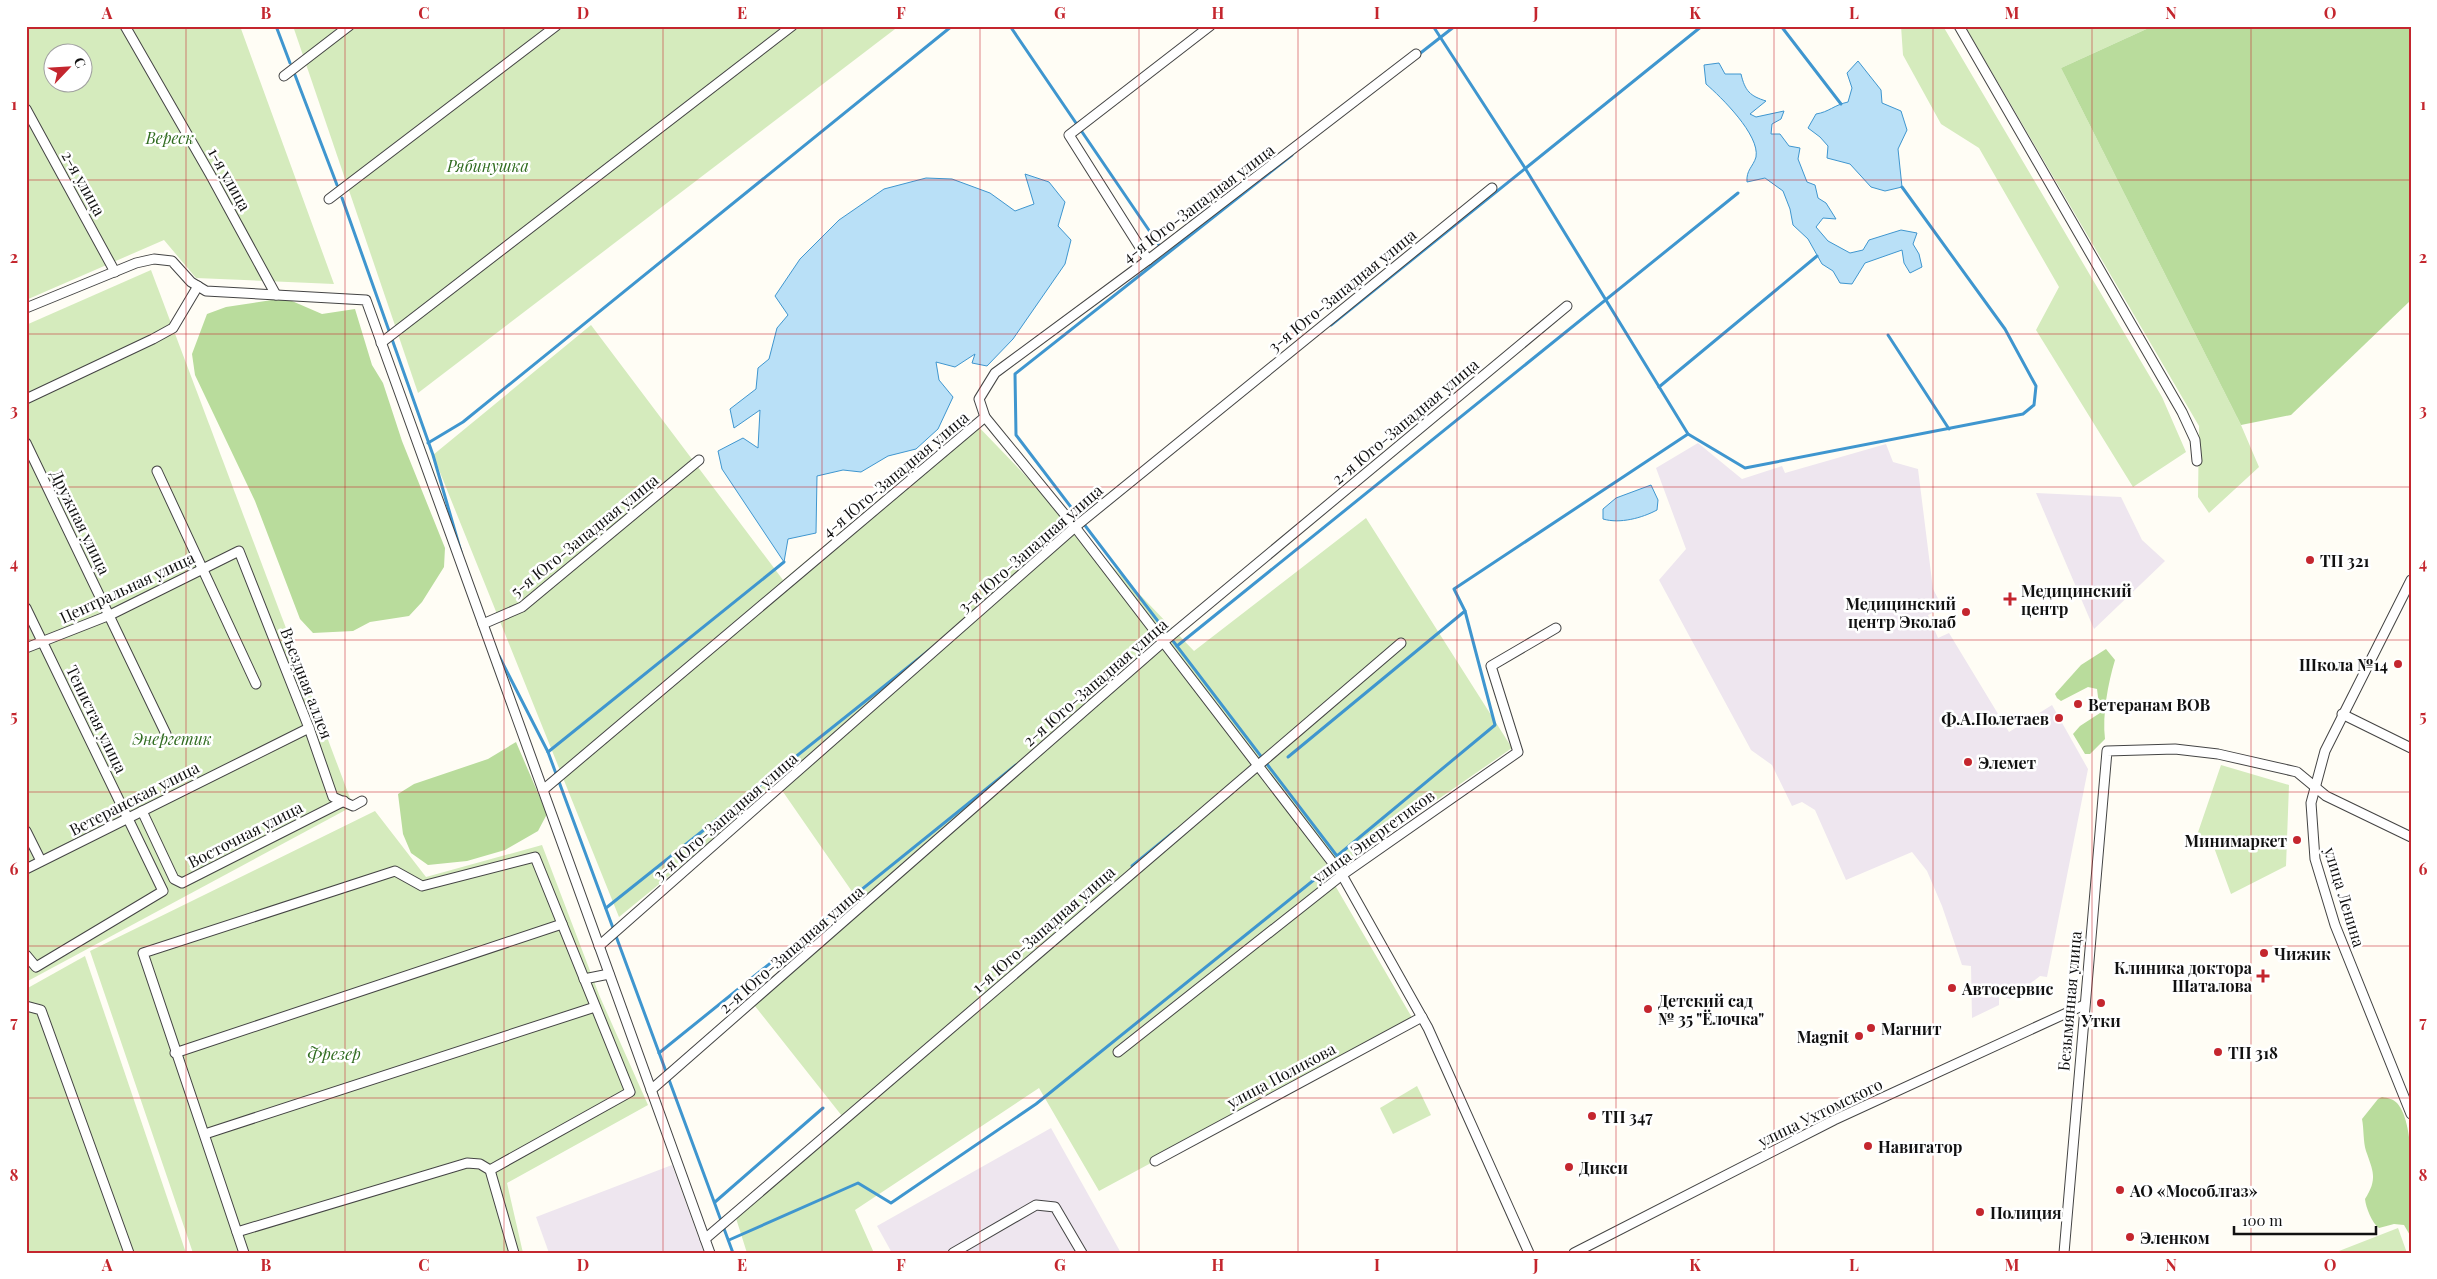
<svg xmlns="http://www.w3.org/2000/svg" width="2437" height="1279" viewBox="0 0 2437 1279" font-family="'Playfair Display',serif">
	<rect width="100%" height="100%" fill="#fffdf5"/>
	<g fill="#eee6ef">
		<polygon points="1698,443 1742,479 1782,466 1785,473 1886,444 1893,462 1918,469 1933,589 1943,608 1928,615 1938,638 1949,633 2009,732 2052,705 2088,769 2047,977 2040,976 2010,999 1999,995 1999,1005 1972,1018 1971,966 1962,965 1942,906 1927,871 1912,852 1846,880 1815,810 1802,802 1792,806 1772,765 1751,750 1659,580 1686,549 1656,468"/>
		<polygon points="2036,493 2121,497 2142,540 2165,561 2094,629"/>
		<polygon points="1051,1128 1121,1253 892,1253 877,1226"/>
		<polygon points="672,1165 704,1253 549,1253 536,1217"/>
	</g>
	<g fill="#d5ebbd" fill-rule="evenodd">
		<path d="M26 26H240L334 284 196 278 164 240 26 300ZM52 52H82V82H52Z"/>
		<polygon points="293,26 899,26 418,393"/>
		<polygon points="1901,26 1943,26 2162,397 2186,452 2133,487 2036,330 2059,287 1979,148 1941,124 1903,55"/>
		<polygon points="1965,26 2153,26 2061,68 2241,425 2259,467 2209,513 2198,497 2199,426"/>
		<polygon points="151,270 353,806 26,982 26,325"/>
		<polygon points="591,325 783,580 973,421 1194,651 1366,518 1512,748 1329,875 1414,1021 1099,1191 1039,1088 855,1210 874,1253 747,1253 734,1212 842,1116 751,1001 862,906 779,786 619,917 433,455"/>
		<polygon points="2221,765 2289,785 2286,866 2231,894 2212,842 2193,847"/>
		<polygon points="375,811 426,877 542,845 600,997 648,1105 507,1183 523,1253 193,1253 90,951"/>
		<polygon points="85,956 186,1253 26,1253 26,989"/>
		<polygon points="1417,1086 1431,1115 1393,1134 1380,1108"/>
		<polygon points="2398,1228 2407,1253 2339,1253 2339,1251"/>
	</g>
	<g fill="#b9dc9c">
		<polygon points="2153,26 2411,26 2411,300 2291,415 2241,425 2061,68"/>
		<polygon points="285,298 322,314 355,309 372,365 383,383 402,441 445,548 444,567 422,602 409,616 370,622 353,631 313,633 300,619 255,501 195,375 192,354 207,314 226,307"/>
		<path d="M2106 649 2115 660C2108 683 2102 715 2105 739L2090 754H2085L2073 734 2080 726 2100 713 2097 689 2088 687 2061 701 2057 698 2055 694 2081 665Z"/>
		<polygon points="516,742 547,814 538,831 505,850 467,861 428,865 411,853 403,834 398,794 414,784 488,759"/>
		<path d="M2382 1097C2388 1098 2393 1099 2397 1103 2417 1124 2411 1207 2411 1237L2404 1225 2394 1224 2379 1228C2372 1223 2366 1208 2365 1199 2378 1179 2373 1171 2366 1151 2363 1141 2364 1129 2362 1119L2378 1099Z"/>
	</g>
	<g fill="#b9e0f7" stroke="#3f96cf">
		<path d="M1858 61 1881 90 1882 103 1901 111 1907 130 1898 149 1902 187 1885 191 1871 187 1850 164 1827 158 1828 146 1820 137 1808 128 1816 114C1829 112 1834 105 1848 102L1852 88 1847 73Z"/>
		<path d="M1719 63 1725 74H1741C1745 91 1750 96 1766 101L1750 114 1756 117 1784 111 1781 119 1772 124 1771 134H1780L1789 146 1800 148 1798 159 1807 182 1815 185 1818 198 1826 203 1836 219 1823 218 1816 227 1828 241 1850 253 1863 250 1869 240 1901 230 1917 233 1913 244 1919 254 1922 267 1910 273 1904 263 1902 250 1865 263 1852 284 1840 283 1833 271 1822 264 1808 239 1793 225 1790 209 1783 191 1765 178 1747 182C1746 170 1753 167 1756 157 1760 135 1721 97 1706 84L1704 65Z"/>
		<polygon points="1025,174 1049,182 1065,202 1058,226 1071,240 1065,264 1013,339 987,366 972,363 975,354 955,367 936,362 939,380 953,397 938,429 916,449 888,456 861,472 843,470 817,476 816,533 788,539 784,562 722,469 718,451 743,438 758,448 760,410 734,428 730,409 756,389 758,368 769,359 777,328 788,315 775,296 800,259 839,220 884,189 926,178 952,179 990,193 1015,211 1034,204"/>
		<path d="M1651 485 1658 500 1657 510C1642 518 1620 524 1603 519V509L1616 498Z"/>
	</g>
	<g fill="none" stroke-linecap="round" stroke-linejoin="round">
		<g stroke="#3f96cf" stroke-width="3">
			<polyline points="276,26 290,63"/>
			<polyline points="1010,26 1159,245"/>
			<polyline points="1433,26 1525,168 1688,434 1745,468 2023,414 2034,405 2036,386 2005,329 1902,187"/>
			<polyline points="1781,26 1841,104"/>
			<polyline points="1418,55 1455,26"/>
			<polyline points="295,75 337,185"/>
			<polyline points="1292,155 1015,374 1016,435 1337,856 1495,725 1465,611 1454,589 1688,434"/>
			<polyline points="342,198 433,455 461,552"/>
			<polyline points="1331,325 1702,26"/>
			<polyline points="1888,335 1949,429"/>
			<polyline points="1659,387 1817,256"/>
			<polyline points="428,443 463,422 952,26"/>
			<polyline points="1177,646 1738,193"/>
			<polyline points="499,656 548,752 733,1253"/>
			<polyline points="548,752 784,562"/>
			<polyline points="1288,757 1465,611"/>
			<polyline points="1132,866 1175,831"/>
			<polyline points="606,908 932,648"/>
			<polyline points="659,1053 1016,765"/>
			<polyline points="715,1202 823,1108"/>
			<polyline points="729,1240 858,1183 891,1203 1036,1104 1320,875"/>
		</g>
		<defs>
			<g id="street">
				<polyline points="125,26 210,174 276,295"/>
				<polyline points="1959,26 2182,412 2195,440 2197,461"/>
				<polyline points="284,76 349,26"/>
				<polyline points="26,109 115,272"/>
				<polyline points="329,199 556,26"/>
				<polyline points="1148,260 1069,135 1210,26"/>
				<polyline points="26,308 136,263 154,259 172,261 191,282 206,291 366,300 710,1253"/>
				<polyline points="381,343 792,26"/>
				<polyline points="26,399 153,339 173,328 198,286"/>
				<polyline points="985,417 1075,527 1342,875 1428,1028 1529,1253"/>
				<polyline points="26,443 166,734"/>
				<polyline points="157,471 256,684"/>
				<polyline points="2411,580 2325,751 2311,803 2315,859 2335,925 2411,1114"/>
				<polyline points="26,608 163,891 36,967 26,955"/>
				<polyline points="483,624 522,607 699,460"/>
				<polyline points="26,648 110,615 239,551 309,728 333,797 353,806 362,801"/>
				<polyline points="2342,714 2411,748"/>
				<polyline points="543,790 985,417 979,399 995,373 1148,260 1416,54"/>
				<polyline points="142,811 174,879 182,883 344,801"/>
				<polyline points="26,831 41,861"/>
				<polyline points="26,869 309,728"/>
				<polyline points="599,946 1075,527 1492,188"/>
				<polyline points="584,979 609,974"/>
				<polyline points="26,1006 41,1010 129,1253"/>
				<polyline points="1118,1052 1342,875 1518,752 1491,666 1556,628"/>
				<polyline points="175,1053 562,924"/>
				<polyline points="651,1090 1163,642 1567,306"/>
				<polyline points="205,1134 595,1007"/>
				<polyline points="1155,1161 1422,1017"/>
				<polyline points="237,1232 467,1163 480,1164 490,1170 514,1253"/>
				<polyline points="705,1239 1401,643"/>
				<polyline points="244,1253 143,953 395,871 422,886 535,857 630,1092 490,1170"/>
				<polyline points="953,1253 1036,1205 1055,1207 1082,1253"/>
				<polyline points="1574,1253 1834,1120 2084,1005"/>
				<polyline points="2064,1253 2107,751 2175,749 2218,754 2297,772 2326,796 2411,837"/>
			</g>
		</defs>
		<use href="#street" stroke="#444" stroke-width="11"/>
		<use href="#street" stroke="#fff" stroke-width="9"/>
	</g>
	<path fill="none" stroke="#c4262e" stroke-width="1" stroke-opacity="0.55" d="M186 26V1253M345 26V1253M504 26V1253M663 26V1253M822 26V1253M980 26V1253M1139 26V1253M1298 26V1253M1457 26V1253M1616 26V1253M1774 26V1253M1933 26V1253M2092 26V1253M2251 26V1253M26 180H2411M26 334H2411M26 487H2411M26 640H2411M26 792H2411M26 946H2411M26 1098H2411"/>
	<g fill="#c4262e" stroke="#fff" stroke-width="2">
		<circle cx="2310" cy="560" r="5"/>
		<path d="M2007.5 591.5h5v5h5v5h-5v5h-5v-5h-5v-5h5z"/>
		<circle cx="1966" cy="612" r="5"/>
		<circle cx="2398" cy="664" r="5"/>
		<circle cx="2078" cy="704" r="5"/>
		<circle cx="2059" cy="718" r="5"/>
		<circle cx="1968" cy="762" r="5"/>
		<circle cx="2297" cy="840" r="5"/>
		<circle cx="2264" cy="953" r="5"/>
		<path d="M2260.5 968.5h5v5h5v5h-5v5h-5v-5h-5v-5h5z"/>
		<circle cx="1952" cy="988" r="5"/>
		<circle cx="2101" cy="1003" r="5"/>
		<circle cx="1648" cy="1009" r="5"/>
		<circle cx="1871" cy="1028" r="5"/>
		<circle cx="1859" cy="1036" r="5"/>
		<circle cx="2218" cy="1052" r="5"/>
		<circle cx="1592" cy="1116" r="5"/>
		<circle cx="1868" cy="1146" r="5"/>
		<circle cx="1569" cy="1167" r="5"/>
		<circle cx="2120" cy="1190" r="5"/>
		<circle cx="1980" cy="1212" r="5"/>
		<circle cx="2130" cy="1237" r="5"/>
	</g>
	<g text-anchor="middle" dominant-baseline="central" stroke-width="5" stroke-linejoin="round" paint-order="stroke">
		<g font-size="16" font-style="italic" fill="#2f6b1f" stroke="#fff">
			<text x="170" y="137">Вереск</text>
			<text x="488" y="165">Рябинушка</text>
			<text x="172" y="738">Энергетик</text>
			<text x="334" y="1053">Фрезер</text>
		</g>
		<g font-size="16" fill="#111" stroke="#fff">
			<text transform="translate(230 179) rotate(61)">1-я улица</text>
			<text transform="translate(84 183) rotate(61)">2-я улица</text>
			<text transform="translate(1198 203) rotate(-37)">4-я Юго-Западная улица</text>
			<text transform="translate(1342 290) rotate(-39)">3-я Юго-Западная улица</text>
			<text transform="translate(1405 421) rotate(-40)">2-я Юго-Западная улица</text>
			<text transform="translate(895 474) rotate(-40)">4-я Юго-Западная улица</text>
			<text transform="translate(81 522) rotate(64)">Дружная улица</text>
			<text transform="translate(584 535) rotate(-39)">5-я Юго-Западная улица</text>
			<text transform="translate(1030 548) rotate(-41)">3-я Юго-Западная улица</text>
			<text transform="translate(127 587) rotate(-25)">Центральная улица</text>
			<text transform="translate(1095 682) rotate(-41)">2-я Юго-Западная улица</text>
			<text transform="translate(307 683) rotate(69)">Въездная аллея</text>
			<text transform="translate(97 719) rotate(64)">Тенистая улица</text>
			<text transform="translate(134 798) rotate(-27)">Ветеранская улица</text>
			<text transform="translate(725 816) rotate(-41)">3-я Юго-Западная улица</text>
			<text transform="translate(245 834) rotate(-27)">Восточная улица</text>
			<text transform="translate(1373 836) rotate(-36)">улица Энергетиков</text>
			<text transform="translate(2345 897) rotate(73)">улица Ленина</text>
			<text transform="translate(1043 929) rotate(-41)">1-я Юго-Западная улица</text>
			<text transform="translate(791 949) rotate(-41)">2-я Юго-Западная улица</text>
			<text transform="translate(2069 1001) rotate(-85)">Безымянная улица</text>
			<text transform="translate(1281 1075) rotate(-28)">улица Поликова</text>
			<text transform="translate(1820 1112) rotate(-26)">улица Ухтомского</text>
		</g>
		<g font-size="16" font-weight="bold" fill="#111" stroke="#fff" text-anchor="start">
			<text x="2320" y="560">ТП 321</text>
			<text x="2021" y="590">Медицинский<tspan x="2021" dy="18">центр</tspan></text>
			<text x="1956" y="603" text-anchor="end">Медицинский<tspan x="1956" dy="18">центр Эколаб</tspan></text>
			<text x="2388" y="664" text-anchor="end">Школа №14</text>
			<text x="2088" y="704">Ветеранам ВОВ</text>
			<text x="2049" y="718" text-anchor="end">Ф.А.Полетаев</text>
			<text x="1978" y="762">Элемет</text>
			<text x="2287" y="840" text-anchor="end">Минимаркет</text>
			<text x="2274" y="953">Чижик</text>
			<text x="2252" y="967" text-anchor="end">Клиника доктора<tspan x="2252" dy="18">Шаталова</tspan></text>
			<text x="1962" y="988">Автосервис</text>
			<text x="1658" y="1000">Детский сад<tspan x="1658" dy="18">№ 35 "Ёлочка"</tspan></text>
			<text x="2101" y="1020" text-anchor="middle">Утки</text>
			<text x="1881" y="1028">Магнит</text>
			<text x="1849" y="1036" text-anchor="end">Magnit</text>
			<text x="2228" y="1052">ТП 318</text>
			<text x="1602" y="1116">ТП 347</text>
			<text x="1878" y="1146">Навигатор</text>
			<text x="1579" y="1167">Дикси</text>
			<text x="2130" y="1190">АО «Мособлгаз»</text>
			<text x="1990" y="1212">Полиция</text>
			<text x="2140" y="1237">Эленком</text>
		</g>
	</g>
	<rect width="2437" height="1279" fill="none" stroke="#ffffff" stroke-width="55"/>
	<g transform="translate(68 68) rotate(65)"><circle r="24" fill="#ffffff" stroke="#a0a0a0"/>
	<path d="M0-4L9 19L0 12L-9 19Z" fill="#c4262e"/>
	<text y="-8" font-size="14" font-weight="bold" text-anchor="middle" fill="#111111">С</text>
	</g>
	<path d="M2234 1226v8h142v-8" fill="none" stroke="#111111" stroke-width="2.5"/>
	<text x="2242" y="1226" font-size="15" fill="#111111" stroke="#ffffff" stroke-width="4" paint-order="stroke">100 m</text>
	<rect x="28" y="28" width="2382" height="1224" fill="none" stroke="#c4262e" stroke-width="2"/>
	<g font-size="16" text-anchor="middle" font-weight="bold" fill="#c4262e">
		<text x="107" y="19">A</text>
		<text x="266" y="19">B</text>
		<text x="424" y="19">C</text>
		<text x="583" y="19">D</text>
		<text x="742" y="19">E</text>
		<text x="901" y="19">F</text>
		<text x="1060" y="19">G</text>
		<text x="1218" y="19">H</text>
		<text x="1377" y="19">I</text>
		<text x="1536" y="19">J</text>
		<text x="1695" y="19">K</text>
		<text x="1854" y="19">L</text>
		<text x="2012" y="19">M</text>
		<text x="2171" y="19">N</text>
		<text x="2330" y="19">O</text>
		<text x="14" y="110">1</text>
		<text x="2423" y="110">1</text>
		<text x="14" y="263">2</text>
		<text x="2423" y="263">2</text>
		<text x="14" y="416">3</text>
		<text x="2423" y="416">3</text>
		<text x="14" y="569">4</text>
		<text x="2423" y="569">4</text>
		<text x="14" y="722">5</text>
		<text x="2423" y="722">5</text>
		<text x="14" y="875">6</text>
		<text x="2423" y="875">6</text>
		<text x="14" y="1028">7</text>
		<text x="2423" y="1028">7</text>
		<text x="14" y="1181">8</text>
		<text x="2423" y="1181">8</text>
		<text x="107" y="1271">A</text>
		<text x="266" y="1271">B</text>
		<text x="424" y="1271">C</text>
		<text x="583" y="1271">D</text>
		<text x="742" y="1271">E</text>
		<text x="901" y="1271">F</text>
		<text x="1060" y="1271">G</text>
		<text x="1218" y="1271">H</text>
		<text x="1377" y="1271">I</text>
		<text x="1536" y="1271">J</text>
		<text x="1695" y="1271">K</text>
		<text x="1854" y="1271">L</text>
		<text x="2012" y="1271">M</text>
		<text x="2171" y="1271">N</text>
		<text x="2330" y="1271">O</text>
	</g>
</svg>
